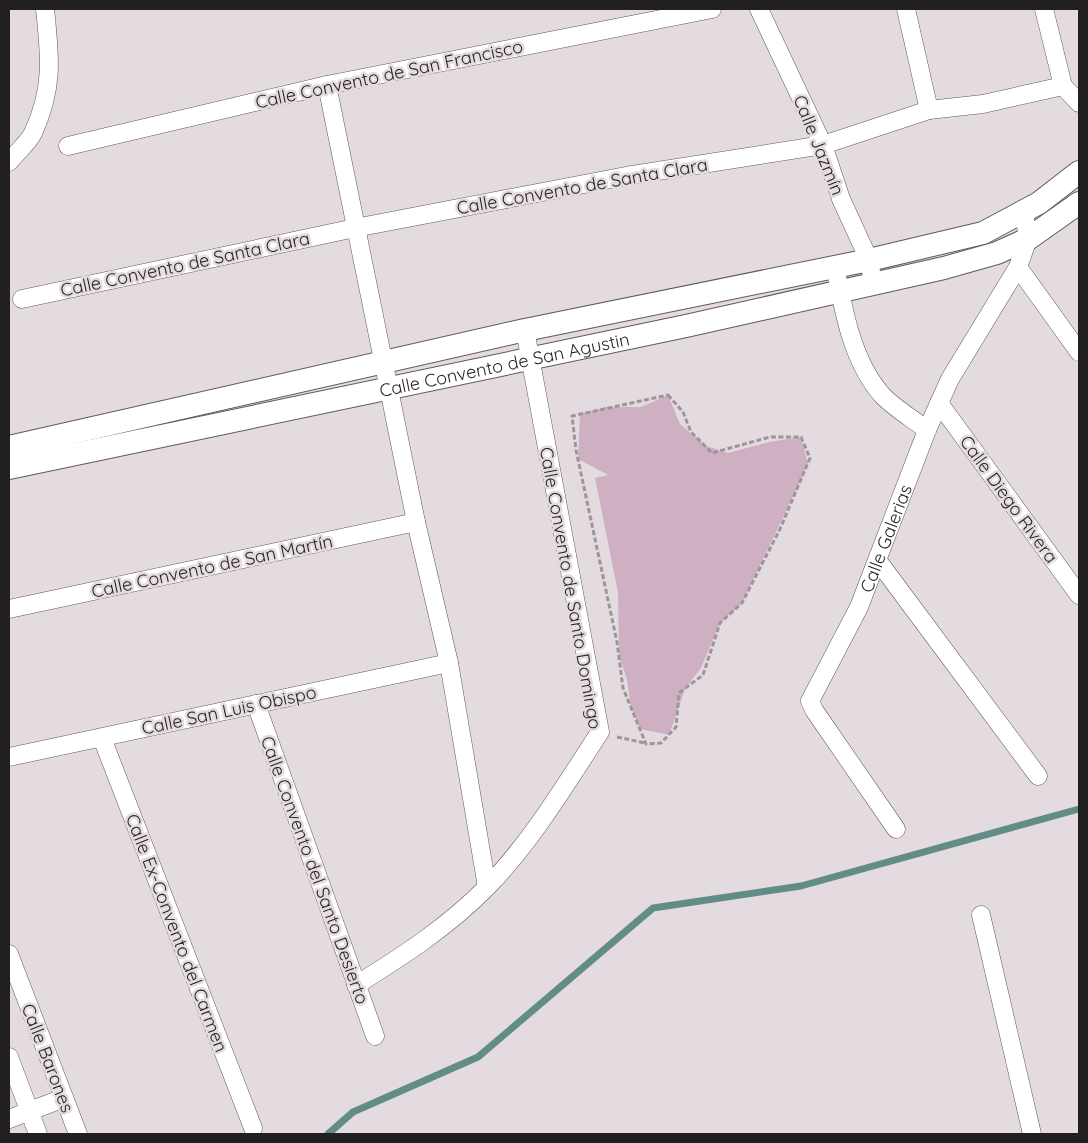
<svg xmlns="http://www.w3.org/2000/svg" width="1088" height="1143" viewBox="0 0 1088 1143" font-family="Quicksand,sans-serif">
	<rect width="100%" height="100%" fill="#e4dbe0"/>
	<polygon fill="#cfb0c2" points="668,395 680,424 706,446 728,453 769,442 801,437 808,464 799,484 742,603 720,623 701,668 685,689 669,735 640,729 631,707 627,680 619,655 618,593 595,478 608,475 578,459 580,414 606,407 641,407"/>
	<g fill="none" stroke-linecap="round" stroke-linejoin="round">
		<polyline stroke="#628d86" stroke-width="7" points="328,1134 353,1112 478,1057 653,908 801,886 1079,809"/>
		<defs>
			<g id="minor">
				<polyline points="759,9 823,145 841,199 869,260 871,272"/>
				<polyline points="906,9 929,110"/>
				<polyline points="327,85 416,522 449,663 487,887"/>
				<polyline points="1063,86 1079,103"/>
				<polyline points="68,146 327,85 712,9"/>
				<path d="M9 162C16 153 28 143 33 133 54 88 50 56 45 9"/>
				<path d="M835 266C843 309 852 361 882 395 894 408 913 419 927 430"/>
				<polyline points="1018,267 1079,352"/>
				<polyline points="22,299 355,228 626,176 823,145 929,110 983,104 1063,86 1044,9"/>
				<polyline points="939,403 1079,595"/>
				<polyline points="878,561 1038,776"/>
				<polyline points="9,609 416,522"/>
				<polyline points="256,704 375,1036"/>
				<polyline points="102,738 253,1128"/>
				<polyline points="9,757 449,663"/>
				<path id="s1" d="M896 829 814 710 810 701 859 607 927 430 950 379 1018 267 1028 239 1024 212"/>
				<polyline points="981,915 1032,1134"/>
				<polyline points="9,954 78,1134"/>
				<path d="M356 985C403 956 449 926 488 886 532 841 565 785 600 732L525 330"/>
				<polyline points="9,1057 38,1134"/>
				<polyline points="9,1119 64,1098"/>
			</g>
			<g id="tertiary">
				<polyline points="9,447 525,330 869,260 983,233 1039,203 1079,172"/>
				<path id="s2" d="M9 468 686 326 944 268 997 253 1028 239 1079 203"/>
			</g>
		</defs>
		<use href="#minor" stroke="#5f585c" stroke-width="19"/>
		<use href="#tertiary" stroke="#5f585c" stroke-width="24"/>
		<g stroke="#9c9599" stroke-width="3" stroke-dasharray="5 2.5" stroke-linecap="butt">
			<polygon points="668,395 683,412 691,432 712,453 770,437 801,437 810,458 780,529 742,603 720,623 703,675 679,693 676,727 661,743 646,744 623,688 617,642 576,450 572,416"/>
			<polyline points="617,737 645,743"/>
		</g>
		<use href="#minor" stroke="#fff" stroke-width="18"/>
		<use href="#tertiary" stroke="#fff" stroke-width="22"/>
	</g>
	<g text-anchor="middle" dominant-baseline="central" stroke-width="5" stroke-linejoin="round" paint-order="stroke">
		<g font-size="18" fill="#221f21" stroke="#e4dbe0">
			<text transform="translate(389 74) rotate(-12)">Calle Convento de San Francisco</text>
			<text transform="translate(819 145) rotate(68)">Calle Jazmín</text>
			<text transform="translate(582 186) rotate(-10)">Calle Convento de Santa Clara</text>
			<text transform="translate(185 264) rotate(-12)">Calle Convento de Santa Clara</text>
			<text stroke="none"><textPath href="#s2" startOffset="506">Calle Convento de San Agustin</textPath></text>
			<text transform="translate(1009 499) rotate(54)">Calle Diego Rivera</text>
			<text stroke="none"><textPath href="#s1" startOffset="334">Calle Galerias</textPath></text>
			<text transform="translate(212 566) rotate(-12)">Calle Convento de San Martín</text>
			<text transform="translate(571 588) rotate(80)">Calle Convento de Santo Domingo</text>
			<text transform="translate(229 710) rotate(-12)">Calle San Luis Obispo</text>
			<text transform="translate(315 870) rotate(70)">Calle Convento del Santo Desierto</text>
			<text transform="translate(177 933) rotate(69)">Calle Ex-Convento del Carmen</text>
			<text transform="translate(48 1058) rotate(69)">Calle Barones</text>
		</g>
	</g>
	<rect width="1088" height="1143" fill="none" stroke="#221f21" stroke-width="20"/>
</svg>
